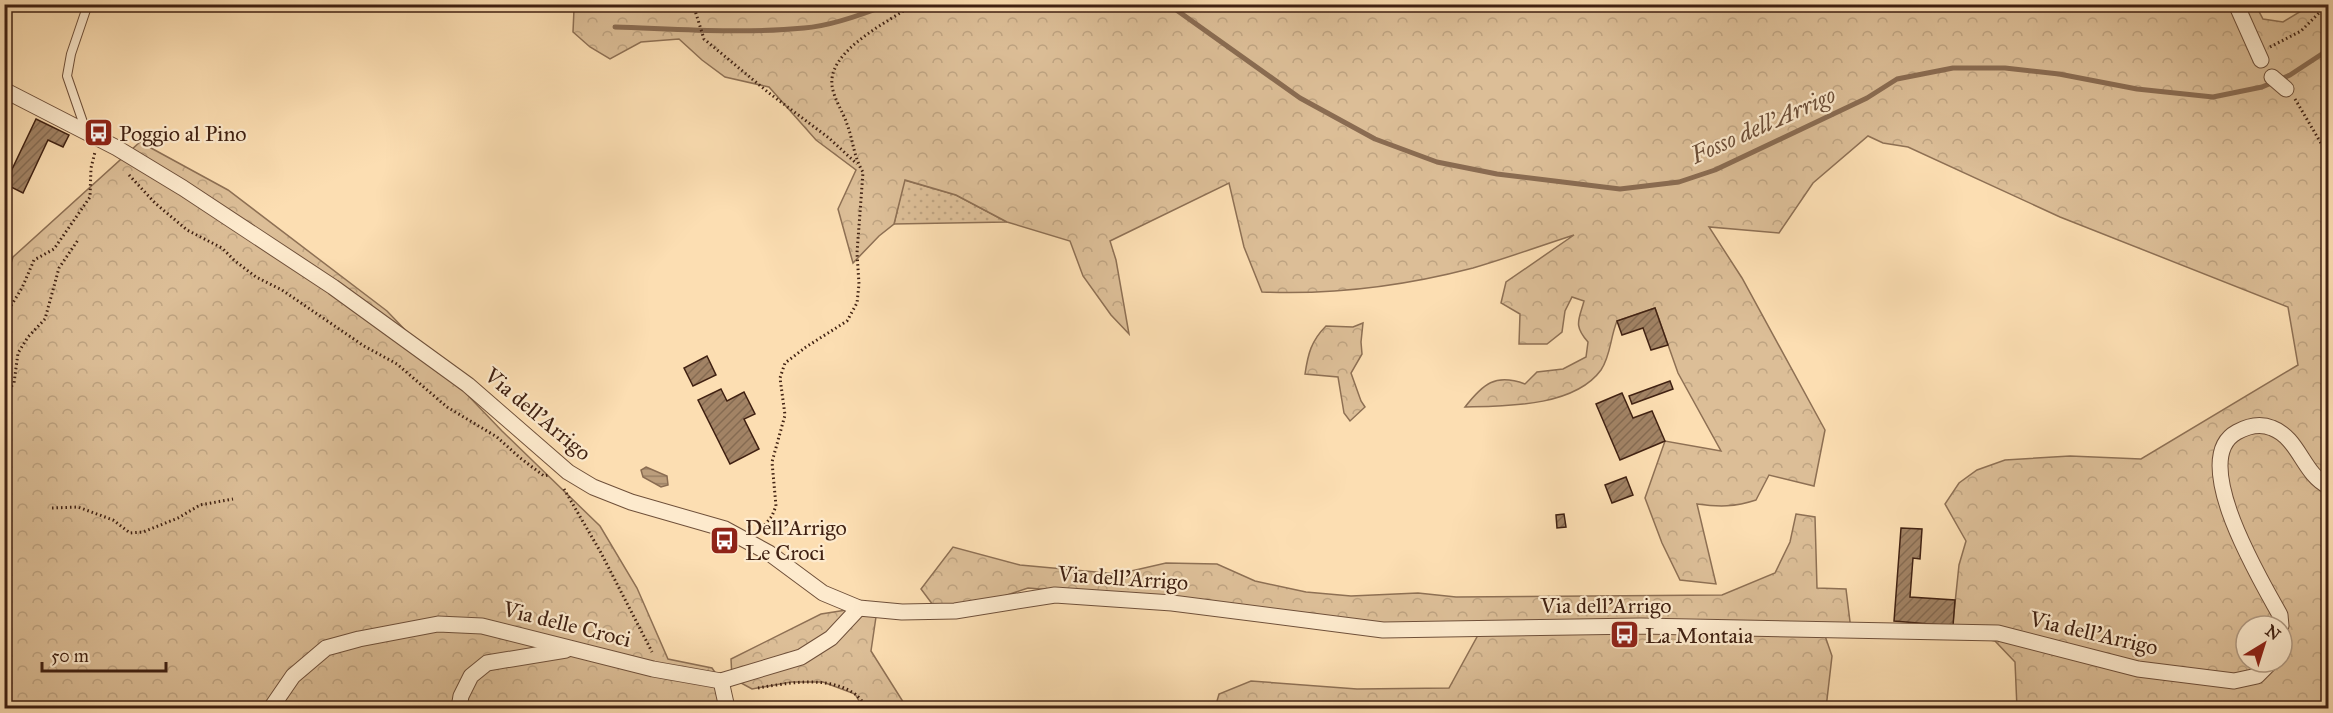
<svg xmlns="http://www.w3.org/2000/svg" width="2333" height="713" viewBox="0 0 2333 713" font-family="'IM FELL Great Primer',serif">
	<defs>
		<pattern id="grass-dots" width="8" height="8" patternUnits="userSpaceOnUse" patternTransform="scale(1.5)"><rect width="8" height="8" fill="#dcbe97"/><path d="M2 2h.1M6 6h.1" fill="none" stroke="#bea381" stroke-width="1.8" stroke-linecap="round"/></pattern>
		<pattern id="forest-crowns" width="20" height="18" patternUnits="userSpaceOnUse" patternTransform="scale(1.5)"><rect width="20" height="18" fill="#dcbe97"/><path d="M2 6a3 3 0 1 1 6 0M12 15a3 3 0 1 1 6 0" fill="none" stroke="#bea381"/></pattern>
		<pattern id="water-rules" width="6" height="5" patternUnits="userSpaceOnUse" patternTransform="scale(1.5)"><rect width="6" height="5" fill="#bc9e7c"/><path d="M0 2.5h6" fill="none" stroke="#9a8064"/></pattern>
		<pattern id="building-hatch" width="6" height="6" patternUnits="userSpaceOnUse" patternTransform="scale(1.5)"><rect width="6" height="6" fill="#a28365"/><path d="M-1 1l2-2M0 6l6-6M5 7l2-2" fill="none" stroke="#856b52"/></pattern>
	</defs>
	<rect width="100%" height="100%" fill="#fcdeb2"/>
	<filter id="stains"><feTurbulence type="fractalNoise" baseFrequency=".00333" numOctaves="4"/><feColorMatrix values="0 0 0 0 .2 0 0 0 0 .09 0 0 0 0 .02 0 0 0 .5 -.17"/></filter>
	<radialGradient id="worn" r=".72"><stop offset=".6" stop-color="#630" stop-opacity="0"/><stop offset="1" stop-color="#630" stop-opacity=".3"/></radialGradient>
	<polygon fill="url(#grass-dots)" stroke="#8e7054" stroke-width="1.5" points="904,180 956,195 1007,222 894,224"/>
	<g fill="url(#forest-crowns)" stroke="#8e7054" stroke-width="1.5" fill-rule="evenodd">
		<path d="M577 4H2255L2263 19 2283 22 2311 5H2328V708H2017L2015 662 1995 641 1952 632 1959 565 1966 541 1945 504 1959 483 1977 470 2005 460 2070 456 2141 459 2298 365 2288 307 2060 217 1908 147 1883 143 1868 136 1813 183 1779 233 1709 227 1742 278 1825 430 1814 486 1769 475 1756 500C1735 507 1719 507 1697 504L1716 584 1680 580 1662 543 1645 498 1665 441 1721 451 1678 373 1655 308 1617 321C1610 338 1611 355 1601 370 1574 407 1506 406 1465 407 1483 384 1495 373 1525 384L1537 372 1563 369 1586 357 1588 342C1573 325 1579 320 1584 301L1572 297 1565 311 1562 332 1547 344H1519L1520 314 1501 303 1506 282 1574 235C1540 246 1507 258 1473 268 1404 286 1333 295 1262 292L1244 247 1229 183 1110 241 1116 260 1129 334 1111 315 1083 276 1070 241 1007 222 956 195 905 180 894 224 879 236 853 263 838 209 856 170 816 140 769 87 725 77 702 60 679 39 641 42 610 59 590 47 573 32 574 9ZM2246 626H2282V662H2246Z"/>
		<polygon points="140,142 228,190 387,311 502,431 600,526 637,588 668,659 712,668 721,681 727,708 5,708 5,282 13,257"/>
		<path d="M1363 323 1361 342 1362 354 1351 373 1361 401 1365 407 1350 421 1344 413 1338 377 1305 374C1308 354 1311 341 1326 326L1353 327Z"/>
		<polygon points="1796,514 1815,517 1817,588 1846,589 1851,630 1823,630 1832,656 1826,708 1215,708 1219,694 1251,681 1357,689 1449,688 1484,624 1402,626 1190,601 1028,588 966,609 933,605 921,589 953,547 1020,565 1118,574 1166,563 1217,564 1255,581 1306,592 1351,596 1418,593 1456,597 1722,595 1775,573 1790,542"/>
		<polygon points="859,608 877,610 871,651 907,708 863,708 855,694 823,682 791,682 752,689 732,678 731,659 821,614"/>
	</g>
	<polygon fill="url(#water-rules)" stroke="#8a6c52" stroke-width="1.5" points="646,467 667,476 668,485 661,487 643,477 641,470"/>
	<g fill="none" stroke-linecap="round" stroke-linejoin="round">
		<g stroke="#8a6c52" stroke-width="5">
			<polyline points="1168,4 1300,98 1375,139 1437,162 1497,174 1620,189 1679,182 1715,170 1867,98 1897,79 1953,68 2005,68 2059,74 2137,89 2213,97 2262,87 2290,75 2328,50"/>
			<path d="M615 27C677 29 742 34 804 28 831 26 864 14 889 4"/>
		</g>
	</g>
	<g fill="url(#building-hatch)" stroke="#402112" stroke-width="1.5">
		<polygon points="36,119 69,135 63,147 48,140 23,193 5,184"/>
		<polygon points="1655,308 1668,345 1651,350 1643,328 1622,335 1617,321"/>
		<polygon points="707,356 716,375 693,386 684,368"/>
		<polygon points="1670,381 1673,389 1632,404 1629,396"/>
		<polygon points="721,389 727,401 744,392 755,414 744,419 759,449 730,464 698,400"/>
		<polygon points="1622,393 1633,418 1652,411 1665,441 1620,460 1596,404"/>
		<polygon points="1626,477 1633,495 1612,503 1605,485"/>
		<polygon points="1564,514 1566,527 1557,528 1556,515"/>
		<polygon points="1901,528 1922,529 1920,559 1913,558 1910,597 1955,600 1953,626 1894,621"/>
	</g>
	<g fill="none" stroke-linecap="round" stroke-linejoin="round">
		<defs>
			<polyline id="service" points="86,131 67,76 71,54 88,4"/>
			<g id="minor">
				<polyline points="2236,4 2261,60"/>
				<polyline points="2272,77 2286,89"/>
				<polyline points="4,90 117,148 183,188 333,287 468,385 568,472 593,487 631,502 725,529 769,553 823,593 859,608 902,612 955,611 1055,595 1172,603 1383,630 1641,626 1998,633 2138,669 2234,681 2257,676 2271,662"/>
				<path d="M2281 626 2280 615C2262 582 2187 459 2237 432 2248 426 2260 423 2272 428 2299 438 2303 474 2328 486"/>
				<polyline points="721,681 727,708"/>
				<polyline points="271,708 293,676 326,648 359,639 438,624 482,626 653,669 721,681 801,657 831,638 859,608"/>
				<polyline points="459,708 461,696 471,676 487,663 566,650"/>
			</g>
		</defs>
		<use href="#service" stroke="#6f503a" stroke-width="10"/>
		<use href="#minor" stroke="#6f503a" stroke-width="17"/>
		<g stroke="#402112" stroke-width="3" stroke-dasharray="1.5 3" stroke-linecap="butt">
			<polyline points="693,4 704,39 769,93 829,138 857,164"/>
			<polyline points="2270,47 2301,31 2328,4"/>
			<polyline points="2295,99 2328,155"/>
			<polyline points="129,175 155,203 187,230 222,248 235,261 256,277 282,290 364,346 397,364 447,407 497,437 519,457 544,476 549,475"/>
			<polyline points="4,317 22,288 34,260 54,249 90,197 91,168 95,152"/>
			<polyline points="4,391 10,388 14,383 18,353 28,337 45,319 59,268 78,240"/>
			<polyline points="564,489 600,551 652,652"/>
			<polyline points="52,508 78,507 113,520 130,533 143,532 178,518 200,505 233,499"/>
			<path d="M759 532 772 516 776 506 772 462 785 415 780 378 785 363 806 347 847 321 857 303 859 284 857 253 863 172C854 158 853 140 847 124 843 112 833 97 832 85 828 50 890 21 914 4"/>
			<path d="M758 688C789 683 827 675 855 694 860 698 864 704 868 708"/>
		</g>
		<use href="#service" stroke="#fdeacd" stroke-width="8"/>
		<use href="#minor" stroke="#fdeacd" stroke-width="15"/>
	</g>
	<defs>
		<symbol id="bus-square" viewBox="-11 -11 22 22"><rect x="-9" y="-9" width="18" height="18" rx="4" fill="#8f2418" stroke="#fdeacd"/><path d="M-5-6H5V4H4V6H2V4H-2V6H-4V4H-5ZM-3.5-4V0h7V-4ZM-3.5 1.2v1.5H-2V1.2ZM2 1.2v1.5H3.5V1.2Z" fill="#fff"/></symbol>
	</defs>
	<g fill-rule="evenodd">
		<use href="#bus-square" x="82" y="116" width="33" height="33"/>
		<use href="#bus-square" x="708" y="524" width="33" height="33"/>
		<use href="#bus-square" x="1608" y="618" width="33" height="33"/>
	</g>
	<g text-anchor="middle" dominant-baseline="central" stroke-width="4.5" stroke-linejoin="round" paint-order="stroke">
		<g font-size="22" fill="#402112" stroke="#fdeacd" text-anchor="start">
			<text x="119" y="133">Poggio al Pino</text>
			<text x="745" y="527">Dell'Arrigo<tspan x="745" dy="25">Le Croci</tspan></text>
			<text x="1645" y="635">La Montaia</text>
		</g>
		<g font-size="22" fill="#402112" stroke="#fdeacd">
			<text transform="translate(538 414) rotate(40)">Via dell'Arrigo</text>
			<text transform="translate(1123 578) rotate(4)">Via dell'Arrigo</text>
			<text x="1606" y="605">Via dell'Arrigo</text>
			<text transform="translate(567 624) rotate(14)">Via delle Croci</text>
			<text transform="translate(2094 633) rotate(13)">Via dell'Arrigo</text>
		</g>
		<g font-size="24" font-style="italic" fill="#6b4d37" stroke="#fdeacd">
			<text transform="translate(1763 125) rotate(-24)">Fosso dell'Arrigo</text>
		</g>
	</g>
	<rect width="2333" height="713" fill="none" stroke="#fcdeb2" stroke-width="24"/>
	<rect x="6" y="6" width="2321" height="701" fill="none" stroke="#402112" stroke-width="3"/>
	<rect x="12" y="12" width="2309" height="689" fill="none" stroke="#402112" stroke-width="1.5"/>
	<g transform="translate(2264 644) rotate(38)"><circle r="28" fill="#fdeacd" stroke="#b19a82" stroke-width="1.5"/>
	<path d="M0-4.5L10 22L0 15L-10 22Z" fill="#8f2418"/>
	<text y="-9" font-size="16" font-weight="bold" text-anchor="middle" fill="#402112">N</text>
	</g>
	<path d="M42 662v9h124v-9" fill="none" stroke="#402112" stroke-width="3"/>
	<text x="51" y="662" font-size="18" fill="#402112" stroke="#fdeacd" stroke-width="4.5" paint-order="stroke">50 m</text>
	<rect width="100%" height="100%" filter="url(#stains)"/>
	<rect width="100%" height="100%" fill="url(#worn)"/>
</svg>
